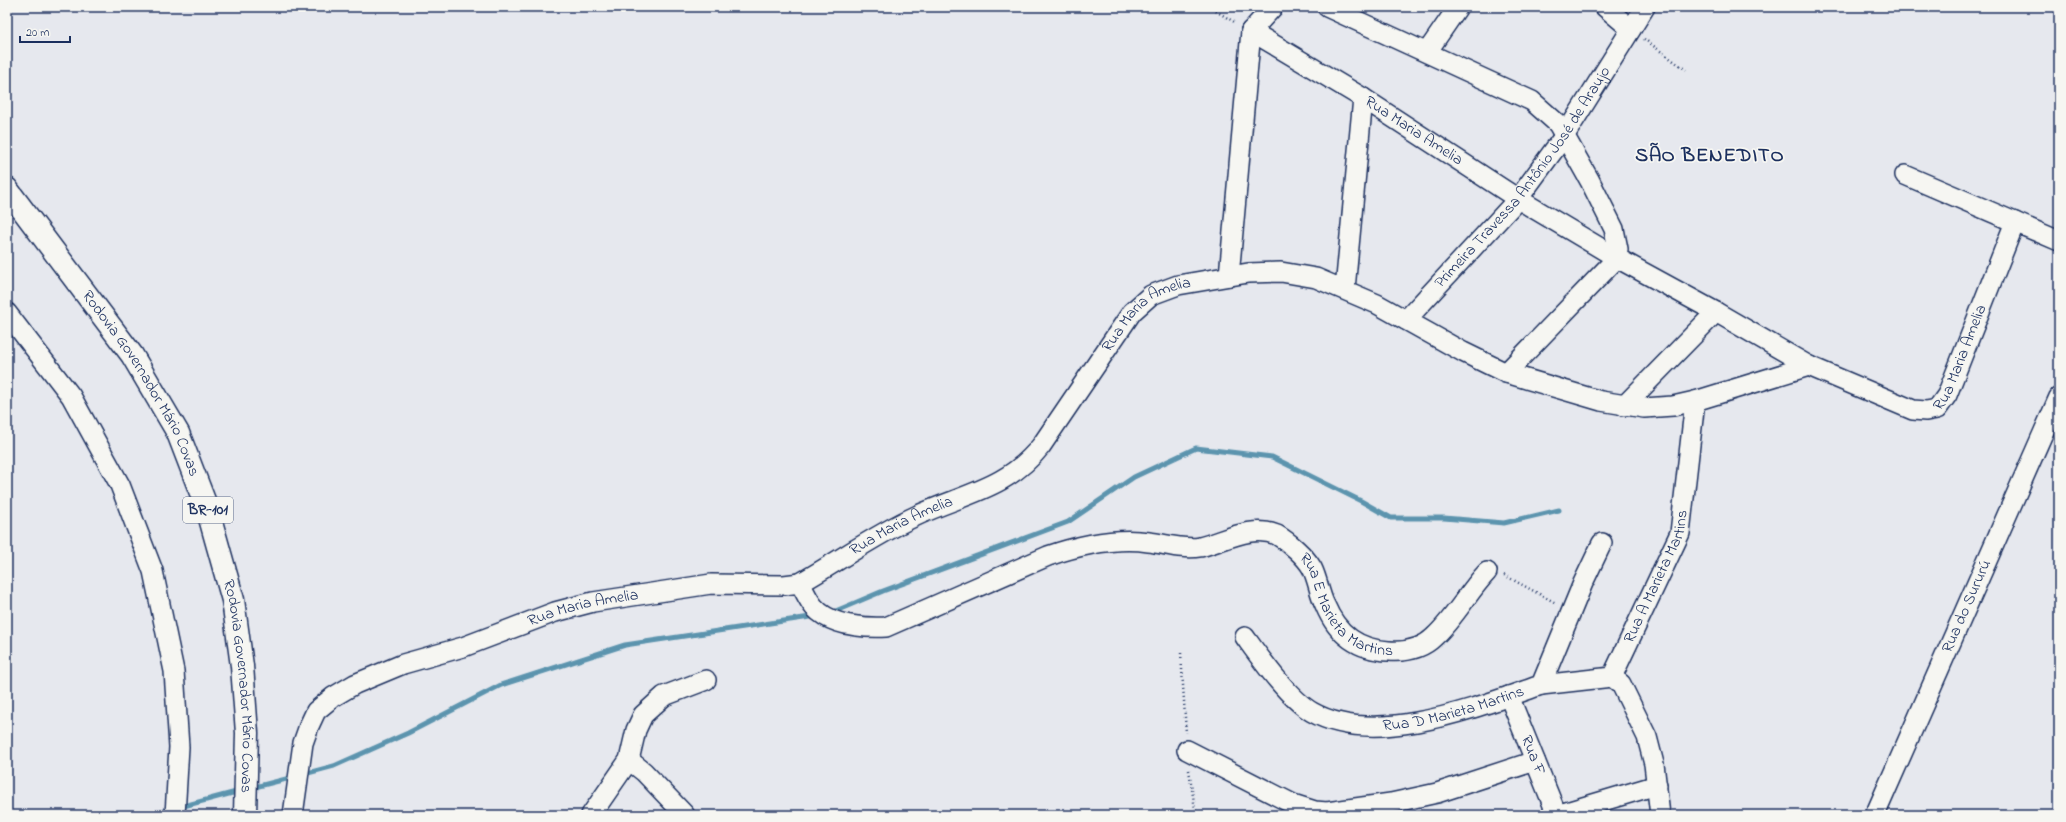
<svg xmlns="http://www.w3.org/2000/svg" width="2066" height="822" viewBox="0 0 2066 822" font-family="'Indie Flower',sans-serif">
	<rect width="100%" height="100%" fill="#e6e8ee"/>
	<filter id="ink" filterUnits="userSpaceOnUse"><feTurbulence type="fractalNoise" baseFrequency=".025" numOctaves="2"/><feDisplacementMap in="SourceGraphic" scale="8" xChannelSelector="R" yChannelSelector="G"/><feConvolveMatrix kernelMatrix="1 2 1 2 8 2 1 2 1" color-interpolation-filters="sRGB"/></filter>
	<g filter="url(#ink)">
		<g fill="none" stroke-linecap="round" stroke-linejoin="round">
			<g stroke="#5c94ae" stroke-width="5">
				<polyline points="831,613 883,591 1068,522 1134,477 1196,448 1272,457 1361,501 1391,518 1444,518 1504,523 1559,510"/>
				<polyline points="304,774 334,766 408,733 501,685 625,645 817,616"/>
				<polyline points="251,788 294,777"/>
				<polyline points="180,807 240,791"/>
				<polyline points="153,815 172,809"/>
			</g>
			<defs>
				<g id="minor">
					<polyline points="1327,7 1532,101 1558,124 1590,181 1614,229 1618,249 1617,258 1506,373"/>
					<polyline points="1605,7 1631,29"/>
					<path id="s1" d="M1251 31 1363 98 1518 199 1617 258 1716 312 1809 366 1913 410 1926 411 1937 409 1947 395 2015 222"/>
					<polyline points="1251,31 1273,7"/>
					<polyline points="1427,52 1458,7"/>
					<polyline points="1905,175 2059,241"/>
					<polyline points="1229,276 1251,31"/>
					<polyline points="1345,289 1363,98"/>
					<polyline points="7,313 71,396 120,485 153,571 174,671 179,747 175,815"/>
					<path id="s2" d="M1406 320 1518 199 1565 135 1645 7"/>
					<polyline points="1624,406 1716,312"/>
					<path id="s3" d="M800 583C804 590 808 600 814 607 831 626 863 628 886 627L1048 556C1080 545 1115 537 1149 542 1166 544 1183 550 1200 547 1224 541 1253 524 1277 535 1289 542 1305 556 1312 568 1318 580 1319 593 1325 605 1337 634 1358 650 1389 651 1405 652 1422 649 1434 637 1455 618 1468 592 1487 572"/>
					<path id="s4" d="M1245 637C1261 659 1289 699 1312 712 1375 748 1477 707 1541 685L1583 583 1602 543"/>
					<polyline points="1612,677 1621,684 1647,737 1654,764 1660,815"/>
					<path id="s5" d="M1541 685 1612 677 1680 533 1695 401"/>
					<path id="s6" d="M1509 696 1557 815"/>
					<polyline points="1187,750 1293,804 1315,811 1327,812 1391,803 1437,793 1535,761"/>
					<polyline points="629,760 644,772 685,815"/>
					<path id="s7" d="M293 815 303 743 309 726 316 711 333 697 355 684 403 664 463 647 555 612 593 602 711 584 784 585 800 583C839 561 876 534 916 516 963 494 1007 489 1041 446L1132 312 1151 295 1178 285 1248 273 1281 272 1316 278 1377 304 1463 352 1506 373 1601 401 1644 408 1673 406 1695 401 1809 366"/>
					<polyline points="591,815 629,760 636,730 643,715 664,696 706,680"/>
					<polyline points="1556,815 1657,785"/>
					<path id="s8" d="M1875 815 2059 397"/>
				</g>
				<g id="trunk">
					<path id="s9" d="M7 189 132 355 178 433 208 511 233 600 242 666 247 733 245 815"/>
				</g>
			</defs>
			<use href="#minor" stroke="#1b2f5e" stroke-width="22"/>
			<use href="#trunk" stroke="#1b2f5e" stroke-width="25"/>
			<g stroke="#1b2f5e" stroke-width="2.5" stroke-dasharray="1 3" stroke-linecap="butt">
				<polyline points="1209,7 1236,23"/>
				<polyline points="1644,39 1686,70"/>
				<polyline points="1504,575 1556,603"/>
				<polyline points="1181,653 1186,733"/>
				<polyline points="1189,770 1196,815"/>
			</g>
			<use href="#minor" stroke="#f6f6f2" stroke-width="19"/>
			<use href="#trunk" stroke="#f6f6f2" stroke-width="22"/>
		</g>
	</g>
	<g text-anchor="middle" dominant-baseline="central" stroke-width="3.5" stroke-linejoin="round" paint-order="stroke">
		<rect fill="#f6f6f2" stroke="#5d6b8a" stroke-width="1" x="183" y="497" width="50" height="26" rx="3"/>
		<g font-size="15" font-weight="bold" fill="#1b2f5e">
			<text x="208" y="510">BR-101</text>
		</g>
		<g font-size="16" fill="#1b2f5e" stroke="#f6f6f2">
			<text stroke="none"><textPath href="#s1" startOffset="191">Rua Maria Amelia</textPath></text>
			<text stroke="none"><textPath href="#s2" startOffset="185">Primeira Travessa Antônio José de Araujo</textPath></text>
			<text stroke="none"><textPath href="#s7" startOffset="1067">Rua Maria Amelia</textPath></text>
			<text stroke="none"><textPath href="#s1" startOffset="845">Rua Maria Amelia</textPath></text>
			<text stroke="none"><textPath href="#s9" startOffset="237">Rodovia Governador Mário Covas</textPath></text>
			<text stroke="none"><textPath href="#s7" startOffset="732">Rua Maria Amelia</textPath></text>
			<text stroke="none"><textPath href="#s5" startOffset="182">Rua A Marieta Martins</textPath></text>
			<text stroke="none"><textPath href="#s3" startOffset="620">Rua E Marieta Martins</textPath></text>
			<text stroke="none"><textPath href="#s8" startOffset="228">Rua do Sururú</textPath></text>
			<text stroke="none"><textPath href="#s7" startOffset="396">Rua Maria Amelia</textPath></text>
			<text stroke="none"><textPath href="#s9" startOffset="561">Rodovia Governador Mário Covas</textPath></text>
			<text stroke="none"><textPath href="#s4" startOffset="247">Rua D Marieta Martins</textPath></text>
			<text stroke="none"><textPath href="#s6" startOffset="64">Rua F</textPath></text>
		</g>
		<g font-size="20" font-weight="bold" letter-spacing="1" fill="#1b2f5e" stroke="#f6f6f2">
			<text x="1710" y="156">SÃO BENEDITO</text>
		</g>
	</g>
	<rect width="2066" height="822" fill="none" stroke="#f6f6f2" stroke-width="24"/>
	<rect x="12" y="12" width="2042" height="798" fill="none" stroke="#1b2f5e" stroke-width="1.5" filter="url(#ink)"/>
	<path d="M20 36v6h50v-6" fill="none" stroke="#1b2f5e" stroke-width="2"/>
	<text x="26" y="36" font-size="12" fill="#1b2f5e" stroke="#f6f6f2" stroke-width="3" paint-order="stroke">20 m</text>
</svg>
